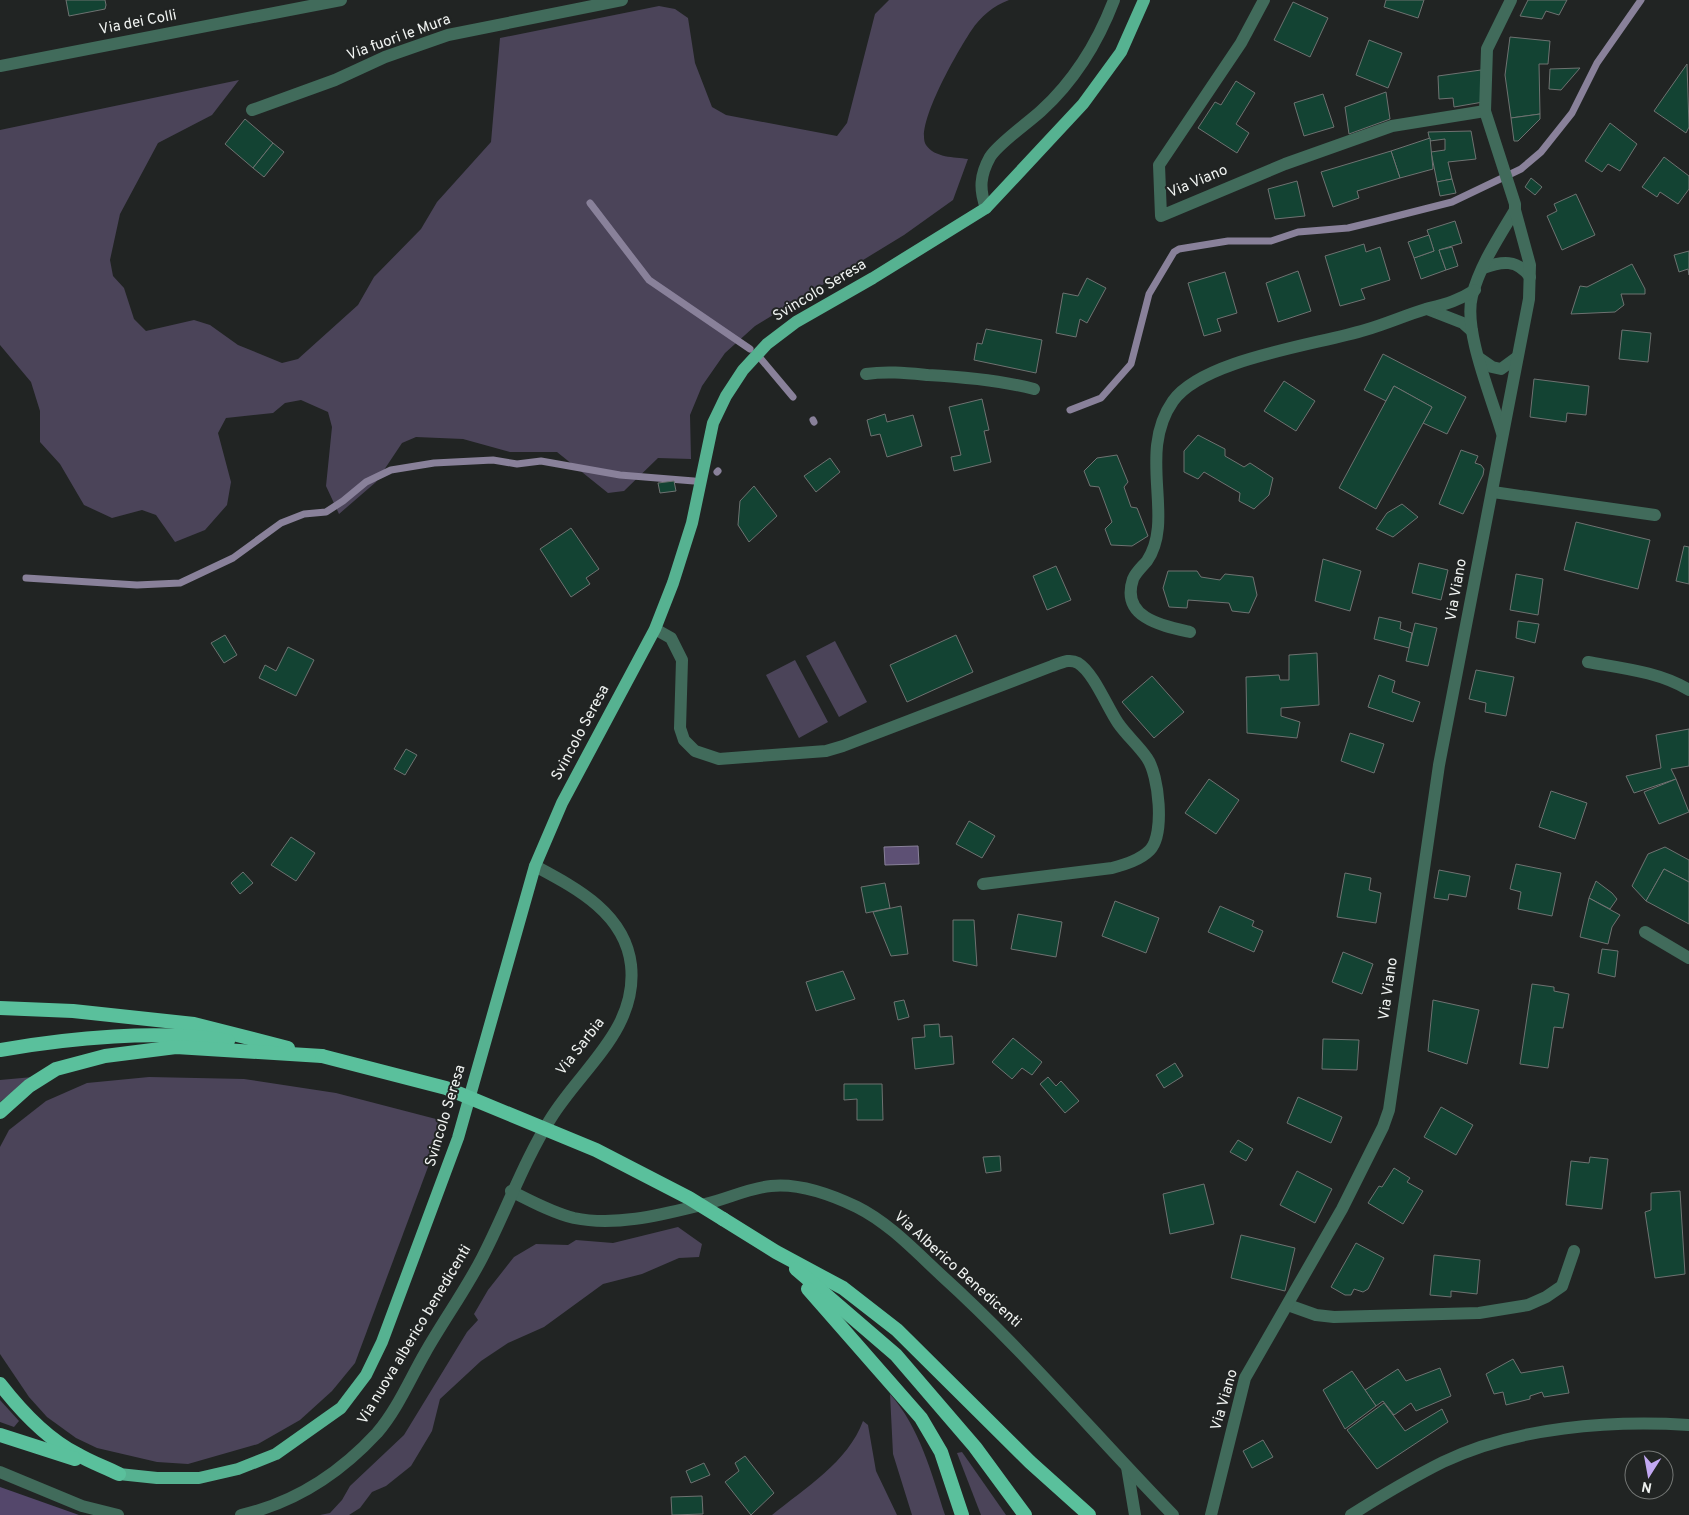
<svg xmlns="http://www.w3.org/2000/svg" width="1689" height="1515" viewBox="0 0 1689 1515" font-family="Overpass,sans-serif">
	<rect width="100%" height="100%" fill="#212423"/>
	<g fill="#4b4459">
		<path d="M889 0H1009C993 6 981 16 971 31 959 49 914 126 926 145 935 158 954 157 968 159L953 200 904 235 755 326 725 353 702 386 690 415 691 459 658 458 624 491 608 493 557 452H510L463 439 416 437 402 443 376 482 339 514 326 486 332 427 328 412 301 400 285 403 273 413 226 418 218 433 231 482 227 505 205 530 175 542 156 515 142 510 112 518 84 505 60 464 40 442V411L31 382 0 345V130L239 80 212 115 158 143 120 214 110 260 113 276 124 288 134 319 146 331 194 320 210 325 238 345 282 363 298 359 358 305 374 277 421 229 437 202 491 142 500 38 659 6 675 9 688 18 695 63 712 107 726 115 837 136 847 123 875 14Z"/>
		<polygon points="835,641 867,702 839,717 806,656"/>
		<polygon points="795,660 828,722 799,738 766,675"/>
		<polygon points="33,1077 1,1101 0,1103 0,1080"/>
		<polygon points="149,1077 244,1079 336,1093 436,1119 444,1124 355,1363 332,1391 300,1420 258,1444 188,1464 157,1462 97,1448 76,1438 47,1417 29,1397 0,1354 0,1147 9,1130 46,1101 87,1083"/>
		<polygon points="678,1227 702,1244 699,1257 679,1258 642,1274 603,1284 544,1327 508,1343 481,1361 440,1399 432,1431 411,1466 386,1486 372,1492 360,1508 349,1515 320,1515 330,1513 342,1500 350,1486 404,1435 467,1332 478,1320 474,1314 488,1290 514,1257 536,1244 568,1245 576,1240 613,1243"/>
		<path d="M890 1394C920 1428 931 1472 945 1515H912L893 1454Z"/>
		<polygon points="0,1400 19,1421 14,1427 0,1422"/>
		<path d="M863 1421 868 1425 876 1471 897 1515H772C805 1488 848 1462 863 1421Z"/>
		<polygon points="962,1452 1006,1515 981,1515 957,1453"/>
	</g>
	<polygon fill="#54476b" points="0,1487 79,1515 0,1515"/>
	<polygon fill="#5d5074" stroke="#89819a" points="918,846 919,864 885,865 884,847"/>
	<g fill="none" stroke-linecap="round" stroke-linejoin="round">
		<g stroke="#89819a" stroke-width="7">
			<polyline points="590,203 649,280 750,349"/>
			<polyline points="761,359 793,397"/>
			<polyline points="1070,410 1101,398 1131,364 1149,294 1174,252 1179,249 1228,241 1271,241 1298,232 1348,228 1377,221 1452,202 1521,169 1541,152 1572,113 1597,63 1641,0"/>
			<polyline points="813,420 814,422"/>
			<polyline points="717,472 718,471"/>
			<polyline points="26,578 137,585 180,583 233,558 281,523 304,514 326,512 343,501 366,482 391,470 434,463 493,460 517,464 541,461 620,475 694,481"/>
		</g>
	</g>
	<g fill="#134333" stroke="#6e7271">
		<polygon points="66,0 105,0 106,5 105,9 69,16"/>
		<polygon points="1386,0 1424,0 1418,18 1384,7"/>
		<polygon points="1528,0 1567,0 1559,15 1546,11 1542,19 1520,16"/>
		<polygon points="1293,2 1328,18 1310,57 1274,40"/>
		<polygon points="1510,37 1550,41 1548,64 1539,64 1540,114 1511,118 1505,75"/>
		<polygon points="1369,40 1402,53 1388,88 1356,75"/>
		<polygon points="1687,64 1689,127 1686,133 1654,111"/>
		<polygon points="1580,68 1561,90 1549,89 1550,69"/>
		<polygon points="1481,70 1483,102 1454,107 1453,98 1439,99 1438,76"/>
		<polygon points="1236,81 1255,93 1236,124 1249,133 1237,153 1198,128 1215,102 1221,105"/>
		<polygon points="1386,92 1390,119 1349,134 1345,107"/>
		<polygon points="1323,94 1334,127 1304,136 1294,103"/>
		<polygon points="1540,114 1540,119 1518,141 1514,141 1511,118"/>
		<polygon points="245,119 273,143 253,168 225,144"/>
		<polygon points="1610,123 1637,144 1620,171 1608,164 1602,172 1585,161"/>
		<polygon points="1471,131 1476,159 1448,162 1452,179 1437,182 1431,152 1445,150 1445,139 1430,141 1428,132"/>
		<polygon points="1430,138 1433,169 1400,178 1391,151"/>
		<polygon points="273,143 284,152 264,177 253,168"/>
		<polygon points="1391,151 1400,178 1357,191 1359,198 1333,207 1321,172"/>
		<polygon points="1664,157 1689,176 1689,189 1678,204 1660,192 1657,197 1642,187"/>
		<polygon points="1531,178 1542,187 1535,195 1525,187"/>
		<polygon points="1452,179 1456,193 1440,196 1437,182"/>
		<polygon points="1297,181 1305,216 1275,219 1268,189"/>
		<polygon points="1576,194 1595,235 1562,250 1547,216 1557,211 1554,204"/>
		<polygon points="1455,221 1462,243 1439,250 1446,270 1421,279 1414,258 1434,251 1427,230"/>
		<polygon points="1429,235 1434,251 1414,258 1408,242"/>
		<polygon points="1364,244 1366,252 1380,247 1390,280 1361,289 1365,299 1340,306 1325,256"/>
		<polygon points="1452,247 1458,266 1446,270 1439,250"/>
		<polygon points="1689,251 1689,275 1688,269 1679,272 1674,255"/>
		<polygon points="1632,264 1645,289 1645,294 1621,294 1624,305 1615,312 1571,314 1580,286 1587,287"/>
		<polygon points="1298,271 1311,311 1278,322 1266,283"/>
		<polygon points="1225,272 1237,313 1217,319 1221,331 1204,336 1188,283"/>
		<polygon points="1087,278 1106,288 1087,323 1080,319 1076,337 1056,333 1063,293 1078,296"/>
		<polygon points="986,329 1042,340 1036,373 974,360 977,343 982,344"/>
		<polygon points="1622,330 1651,333 1648,362 1619,359"/>
		<polygon points="1383,354 1466,397 1447,434 1423,423 1432,407 1394,386 1386,401 1364,390"/>
		<polygon points="1534,379 1589,386 1586,415 1567,413 1566,422 1530,417"/>
		<polygon points="1284,381 1315,401 1296,431 1264,411"/>
		<polygon points="1394,386 1432,407 1376,509 1339,488"/>
		<polygon points="982,399 989,430 984,431 991,462 954,471 951,457 961,455 949,407"/>
		<polygon points="885,414 887,422 913,415 922,446 887,457 880,434 871,436 867,420"/>
		<polygon points="1198,435 1225,449 1225,456 1244,467 1250,463 1273,478 1269,495 1254,509 1239,501 1240,493 1204,472 1198,479 1184,472 1184,451"/>
		<polygon points="1461,450 1478,456 1475,463 1481,465 1484,469 1483,475 1463,514 1439,504"/>
		<polygon points="1117,455 1128,482 1124,487 1131,507 1137,508 1148,536 1132,546 1111,545 1105,529 1112,522 1099,487 1090,486 1084,471 1097,458"/>
		<polygon points="830,458 840,472 816,492 804,476"/>
		<polygon points="674,481 676,491 660,493 658,483"/>
		<polygon points="754,486 777,516 749,542 738,525 740,501"/>
		<polygon points="1402,504 1418,517 1393,537 1376,529 1387,513"/>
		<polygon points="1576,522 1650,540 1638,589 1564,570"/>
		<polygon points="571,528 599,569 586,578 590,584 571,597 540,549"/>
		<polygon points="1684,546 1689,547 1689,584 1676,581"/>
		<polygon points="1323,559 1361,571 1350,611 1315,601"/>
		<polygon points="1419,563 1448,570 1441,600 1412,593"/>
		<polygon points="1056,566 1071,600 1047,610 1033,576"/>
		<polygon points="1168,571 1197,571 1201,577 1220,580 1225,574 1253,577 1257,595 1249,613 1232,611 1229,603 1188,600 1187,608 1169,607 1163,588"/>
		<polygon points="1516,574 1543,579 1538,615 1510,610"/>
		<polygon points="1379,617 1401,622 1400,629 1412,633 1409,648 1374,639"/>
		<polygon points="1518,621 1539,624 1535,643 1516,638"/>
		<polygon points="1415,623 1437,628 1428,666 1406,661"/>
		<polygon points="225,635 237,655 224,663 211,643"/>
		<polygon points="956,635 973,672 907,702 890,665"/>
		<polygon points="288,647 314,660 296,696 259,678 265,665 276,671"/>
		<polygon points="1317,653 1319,705 1281,708 1281,716 1300,722 1297,738 1247,733 1246,677 1279,675 1280,680 1289,680 1289,655"/>
		<polygon points="1476,670 1514,677 1506,716 1485,712 1486,703 1469,699"/>
		<polygon points="1379,675 1395,681 1392,692 1420,702 1413,722 1368,707"/>
		<polygon points="1152,676 1184,712 1154,738 1122,702"/>
		<polygon points="1689,729 1689,766 1671,769 1676,779 1634,793 1626,776 1661,768 1656,735"/>
		<polygon points="1350,733 1384,744 1374,773 1341,761"/>
		<polygon points="406,749 417,755 405,775 394,769"/>
		<polygon points="1209,779 1239,800 1216,834 1185,813"/>
		<polygon points="1676,779 1689,812 1659,824 1644,792"/>
		<polygon points="1551,791 1587,803 1575,839 1539,827"/>
		<polygon points="969,821 995,836 982,858 956,844"/>
		<polygon points="291,837 315,853 296,881 271,865"/>
		<polygon points="1665,847 1689,860 1689,882 1664,869 1646,901 1632,886 1648,854"/>
		<polygon points="1516,864 1561,873 1552,916 1518,909 1521,892 1510,889"/>
		<polygon points="1664,869 1689,882 1689,924 1646,901"/>
		<polygon points="1439,870 1470,876 1466,897 1449,894 1448,900 1434,898"/>
		<polygon points="243,872 253,883 240,894 231,883"/>
		<polygon points="1345,873 1371,878 1369,890 1381,893 1376,923 1337,917"/>
		<polygon points="1596,881 1612,893 1617,899 1610,909 1589,898"/>
		<polygon points="885,883 890,908 866,913 861,887"/>
		<polygon points="1589,898 1620,915 1612,927 1608,944 1580,937"/>
		<polygon points="1115,901 1159,918 1146,953 1102,936"/>
		<polygon points="901,906 908,954 891,956 873,912"/>
		<polygon points="1220,906 1254,921 1252,926 1263,931 1254,952 1208,932"/>
		<polygon points="1018,914 1062,922 1056,957 1011,949"/>
		<polygon points="953,920 974,920 977,966 953,961"/>
		<polygon points="1602,949 1618,951 1615,977 1598,973"/>
		<polygon points="1343,952 1373,964 1362,994 1332,982"/>
		<polygon points="843,971 855,999 816,1011 806,982"/>
		<polygon points="1532,984 1554,987 1554,991 1569,994 1563,1028 1554,1027 1548,1068 1520,1064"/>
		<polygon points="904,1000 909,1017 898,1020 894,1002"/>
		<polygon points="1433,1000 1479,1010 1467,1064 1428,1051"/>
		<polygon points="939,1024 940,1037 952,1036 954,1064 915,1069 912,1038 925,1037 924,1025"/>
		<polygon points="1013,1038 1042,1062 1032,1075 1022,1068 1012,1079 992,1062"/>
		<polygon points="1323,1039 1359,1040 1357,1070 1322,1069"/>
		<polygon points="1175,1063 1183,1076 1164,1088 1156,1075"/>
		<polygon points="1048,1077 1056,1086 1061,1081 1079,1101 1065,1113 1040,1084"/>
		<polygon points="844,1084 882,1084 883,1120 857,1120 857,1099 844,1100"/>
		<polygon points="1298,1097 1342,1117 1331,1143 1287,1123"/>
		<polygon points="1441,1107 1473,1125 1456,1155 1424,1137"/>
		<polygon points="1238,1140 1253,1149 1246,1161 1230,1152"/>
		<polygon points="1000,1156 1001,1171 986,1173 983,1157"/>
		<polygon points="1590,1157 1608,1159 1602,1209 1566,1205 1571,1161 1589,1163"/>
		<polygon points="1394,1168 1410,1178 1407,1182 1423,1191 1403,1224 1368,1203 1379,1186 1382,1187"/>
		<polygon points="1297,1171 1332,1189 1315,1223 1280,1205"/>
		<polygon points="1204,1184 1214,1224 1170,1234 1163,1194"/>
		<polygon points="1680,1191 1685,1274 1655,1278 1645,1212 1651,1210 1651,1193"/>
		<polygon points="1241,1235 1295,1248 1285,1291 1231,1278"/>
		<polygon points="1356,1243 1384,1258 1368,1289 1363,1292 1354,1289 1351,1295 1345,1295 1331,1287"/>
		<polygon points="1434,1255 1480,1260 1477,1294 1451,1291 1451,1297 1430,1295"/>
		<polygon points="1513,1359 1521,1373 1563,1366 1569,1393 1544,1397 1542,1392 1530,1396 1530,1399 1506,1405 1503,1392 1494,1394 1486,1374"/>
		<polygon points="1440,1368 1451,1396 1416,1411 1411,1403 1394,1415 1383,1401 1376,1406 1365,1390 1398,1369 1406,1381"/>
		<polygon points="1352,1371 1376,1406 1345,1429 1323,1390"/>
		<polygon points="1384,1403 1405,1431 1442,1409 1448,1422 1377,1469 1347,1430"/>
		<polygon points="1263,1440 1273,1457 1252,1468 1243,1451"/>
		<polygon points="745,1456 774,1493 751,1515 725,1482 739,1471 735,1463"/>
		<polygon points="704,1463 710,1475 691,1483 686,1471"/>
		<polygon points="702,1496 703,1514 672,1515 671,1497"/>
	</g>
	<g fill="none" stroke-linecap="round" stroke-linejoin="round">
		<g stroke="#416b5b" stroke-width="12">
			<polyline points="1264,0 1241,43 1159,165 1161,216 1285,164 1392,126 1485,111"/>
			<polyline points="252,110 335,80 385,57 448,35 622,0"/>
			<path d="M986 208C979 189 980 175 990 157 999 143 1028 123 1041 111 1075 80 1098 42 1114 0"/>
			<path d="M1483 268C1502 261 1517 259 1530 277"/>
			<polyline points="1427,309 1463,323 1472,331"/>
			<polyline points="1479,358 1492,367 1501,369 1516,358"/>
			<path d="M866 374C887 371 906 373 928 375 964 377 999 380 1034 389"/>
			<path d="M1502 433C1492 398 1463 331 1472 296 1480 265 1499 237 1515 210"/>
			<polyline points="1493,492 1655,515"/>
			<path d="M655 629 671 638 682 660 680 728 684 740 695 751 719 759 826 751 843 746 1052 666C1061 663 1069 658 1078 663 1094 673 1107 707 1118 723 1127 736 1139 746 1147 758 1159 775 1165 834 1150 850 1140 860 1126 864 1112 868L983 884"/>
			<path d="M1190 632C1163 626 1120 618 1133 579 1136 572 1142 567 1147 561 1176 518 1136 454 1173 401 1203 359 1316 345 1365 330 1386 324 1406 315 1426 309 1445 304 1458 301 1475 290"/>
			<path d="M1588 662C1621 668 1660 672 1689 690"/>
			<polyline points="1645,932 1689,958"/>
			<polyline points="1288,1305 1316,1315 1334,1317 1479,1313 1528,1305 1546,1297 1562,1286 1574,1251"/>
			<polyline points="1127,1467 1135,1515"/>
			<polyline points="1211,1515 1245,1378 1342,1209 1383,1127 1389,1110 1439,765 1529,299 1530,265 1515,210 1515,204 1485,111 1487,49 1511,0"/>
		</g>
		<g stroke="#416b5b" stroke-width="12">
			<polyline points="0,66 341,0"/>
			<path d="M511 1191C531 1201 553 1213 574 1218 617 1227 664 1214 705 1204 727 1199 749 1188 771 1186 799 1183 832 1195 857 1207 889 1223 915 1251 941 1275 1024 1350 1095 1435 1173 1515"/>
			<polyline points="0,1472 82,1506 118,1515"/>
			<path d="M241 1515C294 1503 340 1473 377 1433 397 1410 410 1379 425 1353 443 1321 465 1291 482 1258 506 1212 523 1162 551 1118 582 1068 638 1029 631 965 625 913 576 888 535 866"/>
			<path d="M1351 1515C1381 1496 1411 1478 1443 1462 1515 1427 1611 1420 1689 1425"/>
		</g>
		<polyline stroke="#56b291" stroke-width="12" points="119,1474 157,1478 199,1478 238,1469 276,1454 341,1408 366,1375 382,1342 458,1138 535,866 562,803 655,629 673,583 692,523 713,423 726,396 743,370 767,344 796,322 873,278 986,208 1083,104 1121,52 1144,0"/>
		<g stroke="#5ac09c" stroke-width="14">
			<polyline points="0,1008 73,1011 194,1024 288,1048"/>
			<path d="M0 1050C69 1038 159 1029 228 1041"/>
			<polyline points="0,1112 29,1086 56,1069 105,1056 176,1047 322,1056"/>
			<polyline points="723,1219 776,1252 843,1288 897,1330 1030,1462 1089,1515"/>
			<polyline points="796,1269 896,1355 975,1447 1025,1515"/>
			<polyline points="808,1289 921,1418 941,1452 962,1515"/>
			<path d="M0 1384C21 1411 47 1439 77 1454 90 1462 105 1467 119 1474"/>
			<polyline points="0,1435 75,1459"/>
		</g>
		<polyline stroke="#5ac09c" stroke-width="14" points="322,1056 446,1088 596,1150 689,1198 723,1219"/>
	</g>
	<g text-anchor="middle" dominant-baseline="central" stroke-width="4" stroke-linejoin="round" paint-order="stroke">
		<g font-size="15" fill="#f0f3f1" stroke="#212423">
			<text transform="translate(138 23) rotate(-11)">Via dei Colli</text>
			<text transform="translate(399 38) rotate(-20)">Via fuori le Mura</text>
			<text transform="translate(1198 182) rotate(-23)">Via Viano</text>
			<text transform="translate(820 291) rotate(-31)">Svincolo Seresa</text>
			<text transform="translate(1457 590) rotate(-80)">Via Viano</text>
			<text transform="translate(581 733) rotate(-62)">Svincolo Seresa</text>
			<text transform="translate(1389 989) rotate(-82)">Via Viano</text>
			<text transform="translate(581 1047) rotate(-52)">Via Sarbia</text>
			<text transform="translate(446 1116) rotate(-73)">Svincolo Seresa</text>
			<text transform="translate(957 1270) rotate(42)">Via Alberico Benedicenti</text>
			<text transform="translate(415 1335) rotate(-59)">Via nuova alberico benedicenti</text>
			<text transform="translate(1225 1400) rotate(-74)">Via Viano</text>
		</g>
	</g>
	<g transform="translate(1649 1475) rotate(191)"><circle r="24" fill="#212423" stroke="#747775"/>
	<path d="M0-4L9 19L0 12L-9 19Z" fill="#c2a8f2"/>
	<text y="-8" font-size="14" font-weight="bold" text-anchor="middle" fill="#f0f3f1">N</text>
	</g>
</svg>
